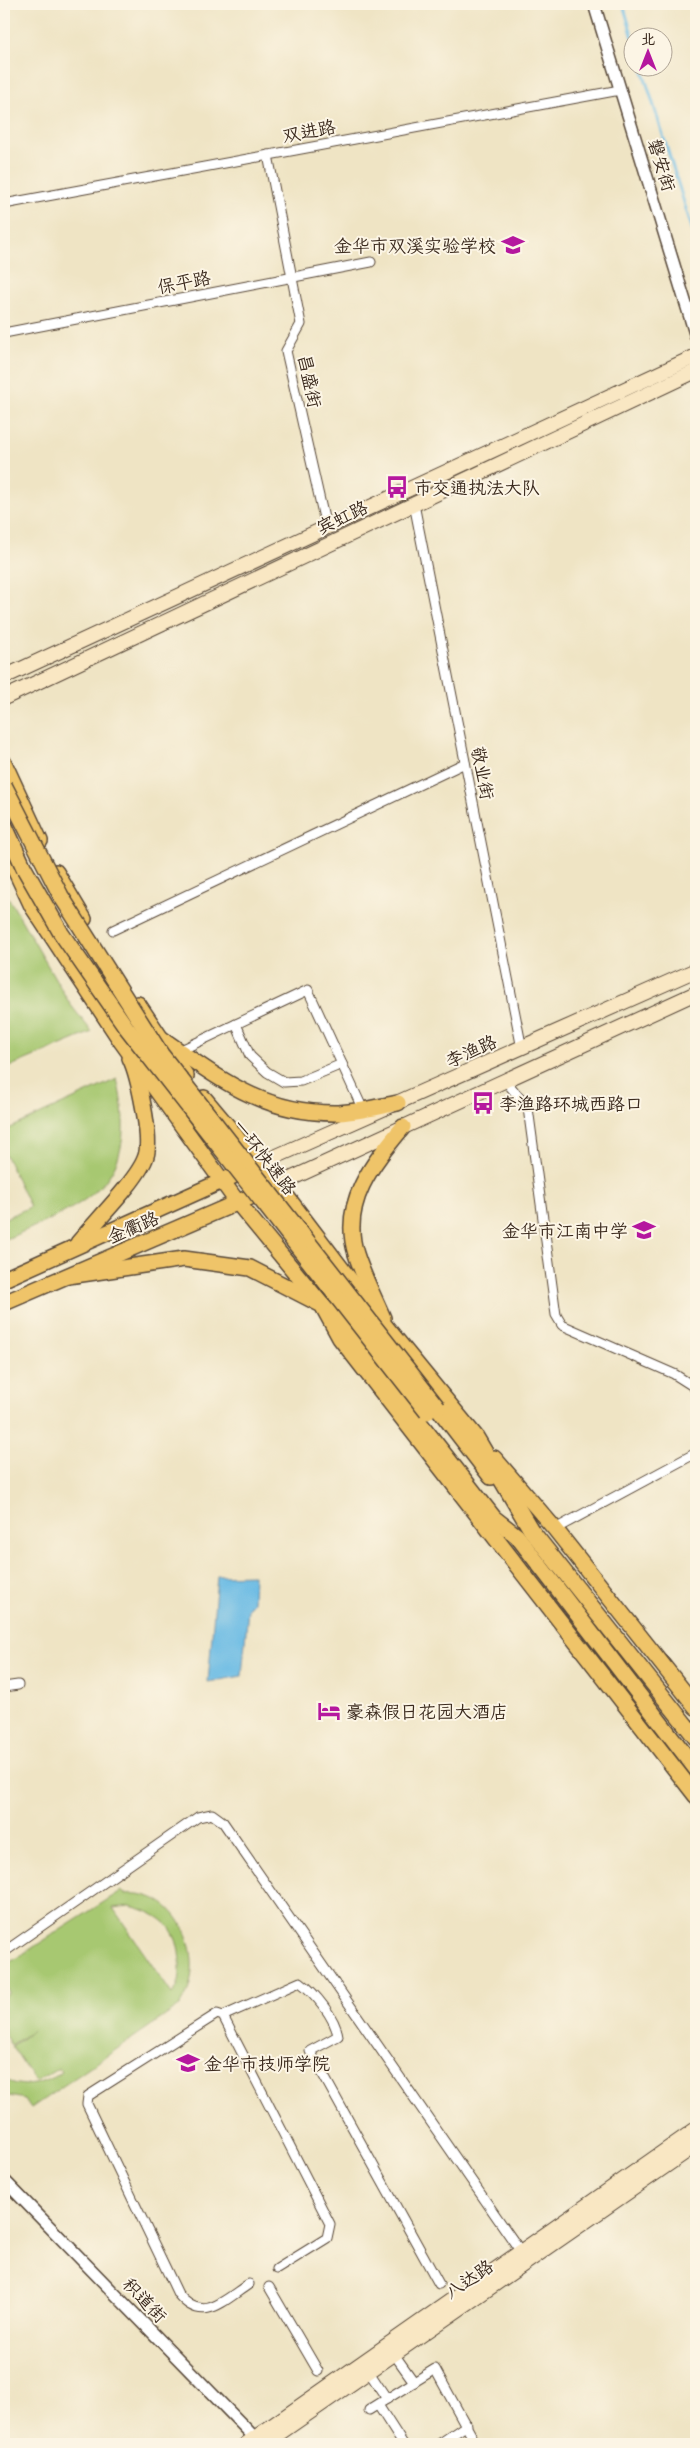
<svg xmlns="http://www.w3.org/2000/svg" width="700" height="2448" viewBox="0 0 700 2448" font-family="'Patrick Hand','LXGW WenKai TC',sans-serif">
	<rect width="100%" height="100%" fill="#fcf5e5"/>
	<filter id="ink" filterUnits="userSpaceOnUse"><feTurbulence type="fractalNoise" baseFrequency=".02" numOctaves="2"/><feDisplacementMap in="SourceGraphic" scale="10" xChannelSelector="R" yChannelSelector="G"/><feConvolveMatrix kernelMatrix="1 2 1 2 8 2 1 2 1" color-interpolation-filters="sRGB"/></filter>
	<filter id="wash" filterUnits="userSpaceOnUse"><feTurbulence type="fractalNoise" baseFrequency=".0096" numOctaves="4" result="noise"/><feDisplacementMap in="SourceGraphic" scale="20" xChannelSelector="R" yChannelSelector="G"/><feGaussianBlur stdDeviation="1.12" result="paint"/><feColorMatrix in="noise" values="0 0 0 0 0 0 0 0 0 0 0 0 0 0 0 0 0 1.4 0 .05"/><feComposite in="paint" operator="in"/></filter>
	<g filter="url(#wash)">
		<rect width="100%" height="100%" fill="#efe4c4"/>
		<g fill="#a7c871" stroke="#717948" fill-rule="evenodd">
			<polygon points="4,890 70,1004 92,1032 4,1069"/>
			<path d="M117 1079C142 1185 88 1203 4 1240V1219L30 1207 4 1152V1131Z"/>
			<path d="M121 1891 125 1894C182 1888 209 1962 181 2005L31 2108 25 2099 4 2095V2079C24 2090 45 2084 62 2072L59 2068 36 2082 12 2046 34 2030 11 2045 4 2034V1996L9 1993 4 1985V1966ZM130 1906C164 1915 179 1928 180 1965 180 1977 180 1985 172 1994L113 1908Z"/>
		</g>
		<polygon fill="#68bae4" stroke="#527281" points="254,1575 253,1602 248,1609 242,1676 208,1682 217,1576"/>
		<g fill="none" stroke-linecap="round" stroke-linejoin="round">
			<g stroke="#68bae4" stroke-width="3">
				<polyline points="623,4 633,38"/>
				<polyline points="642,68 696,241"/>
			</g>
		</g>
	</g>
	<g filter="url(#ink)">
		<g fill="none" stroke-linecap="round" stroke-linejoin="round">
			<defs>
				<g id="minor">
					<polyline points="268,155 301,324 286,351 326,527"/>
					<polyline points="4,204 620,90"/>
					<polyline points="4,333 371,262"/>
					<polyline points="414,504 522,1049"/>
					<polyline points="113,930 465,763"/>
					<polyline points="236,1024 250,1056 267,1072 284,1082 301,1081 342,1064"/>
					<polyline points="179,1051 308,990 364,1112"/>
					<polyline points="505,1080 528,1108 556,1315 562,1325 674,1374 696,1388"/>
					<polyline points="555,1529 696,1453"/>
					<polyline points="4,1687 18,1685"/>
					<polyline points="4,1952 198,1817 212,1814 223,1822 521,2252"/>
					<path d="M223 2016 300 1982C315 1993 335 2017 338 2036L310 2051 439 2284"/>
					<path d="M249 2284C224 2300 203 2325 178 2294L87 2104 88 2096 217 2014 223 2016 330 2224 327 2238 277 2269"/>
					<polyline points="269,2287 318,2371"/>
					<polyline points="394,2354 414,2382"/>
					<polyline points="369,2372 387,2399"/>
					<polyline points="378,2405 403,2444"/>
					<polyline points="369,2410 435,2369 476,2444"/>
					<polyline points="439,2444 467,2425"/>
				</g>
				<g id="tertiary">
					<polyline points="594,4 696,337"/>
					<polyline points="4,2180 261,2444"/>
				</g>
				<g id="secondary">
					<polyline points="4,677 696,356"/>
					<polyline points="4,698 696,371"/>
					<polyline points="259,1164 696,970"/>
					<polyline points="277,1185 696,993"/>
					<polyline points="246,2444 696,2129"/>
					<polyline points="264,2444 696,2145"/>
				</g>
				<g id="primary">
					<path d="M162 1039C219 1078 261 1113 334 1113 355 1113 377 1107 398 1103"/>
					<path d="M78 1243C95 1222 139 1179 146 1156 152 1138 138 1074 130 1058"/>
					<polyline points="68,1276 184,1259 250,1268 322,1305 340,1338 696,1796"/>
					<polyline points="4,1279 251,1168"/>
					<polyline points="4,1303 269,1189"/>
					<path d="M383 1318C374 1297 363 1276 356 1254 340 1203 373 1163 403 1127"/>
					<polyline points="494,1458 555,1529 696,1707"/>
				</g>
				<g id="trunk">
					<polyline points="4,763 40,841"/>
					<polyline points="4,846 32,906 121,1041 238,1203 322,1305 349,1332 494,1518 517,1536 696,1769"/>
					<polyline points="56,872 84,919"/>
					<polyline points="138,1004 186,1076"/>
					<polyline points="204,1098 287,1197 386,1327 476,1437 531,1530 696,1738"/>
					<polyline points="438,1408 491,1477"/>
				</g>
			</defs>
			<use href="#minor" stroke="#564637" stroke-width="11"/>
			<use href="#tertiary" stroke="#564637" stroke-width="14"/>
			<use href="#secondary" stroke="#564637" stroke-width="16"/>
			<use href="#primary" stroke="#564637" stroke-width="18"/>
			<use href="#trunk" stroke="#564637" stroke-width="18"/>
			<use href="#minor" stroke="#fff" stroke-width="9"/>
			<use href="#tertiary" stroke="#fff" stroke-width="11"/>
			<use href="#secondary" stroke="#f9e7c3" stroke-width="14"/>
			<use href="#primary" stroke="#efc469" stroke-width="15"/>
			<use href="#trunk" stroke="#efc469" stroke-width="15"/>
			<defs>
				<g id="trunk-bridge">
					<polyline points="4,785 61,896 161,1054 438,1408"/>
					<polyline points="4,824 24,868 61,933 126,1027 427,1412"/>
				</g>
			</defs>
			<use href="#trunk-bridge" stroke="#564637" stroke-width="18" stroke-linecap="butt"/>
			<use href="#trunk-bridge" stroke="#efc469" stroke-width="15"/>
		</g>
	</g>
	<defs>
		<symbol id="school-bare" viewBox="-9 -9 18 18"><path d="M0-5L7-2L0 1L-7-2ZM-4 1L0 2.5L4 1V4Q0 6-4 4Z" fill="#b5179e" stroke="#fcf5e5" stroke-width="2.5" paint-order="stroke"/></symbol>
		<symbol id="bus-bare" viewBox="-9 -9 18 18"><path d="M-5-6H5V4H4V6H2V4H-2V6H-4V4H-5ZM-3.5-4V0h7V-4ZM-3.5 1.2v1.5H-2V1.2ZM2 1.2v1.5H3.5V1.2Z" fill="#b5179e" stroke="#fcf5e5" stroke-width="2.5" paint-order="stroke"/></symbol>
		<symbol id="hotel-bare" viewBox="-9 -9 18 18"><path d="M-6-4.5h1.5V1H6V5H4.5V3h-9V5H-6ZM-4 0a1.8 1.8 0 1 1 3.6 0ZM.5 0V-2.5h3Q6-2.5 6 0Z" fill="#b5179e" stroke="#fcf5e5" stroke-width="2.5" paint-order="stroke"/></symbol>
	</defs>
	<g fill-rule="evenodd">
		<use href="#school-bare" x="497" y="229" width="32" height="32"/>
		<use href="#bus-bare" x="381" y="471" width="32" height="32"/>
		<use href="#bus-bare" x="467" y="1087" width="32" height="32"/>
		<use href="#school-bare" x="628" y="1214" width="32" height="32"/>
		<use href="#hotel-bare" x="313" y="1695" width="32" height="32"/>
		<use href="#school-bare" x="172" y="2047" width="32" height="32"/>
	</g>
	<g text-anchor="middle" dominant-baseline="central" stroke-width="4" stroke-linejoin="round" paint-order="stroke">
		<g font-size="18" fill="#3b2a1e" stroke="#fcf5e5">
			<text transform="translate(309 131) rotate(-11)">双进路</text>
			<text transform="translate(662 165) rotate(73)">磐安街</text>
			<text transform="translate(184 282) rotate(-11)">保平路</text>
			<text transform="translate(310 381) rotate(78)">昌盛街</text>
			<text transform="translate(342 517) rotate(-25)">宾虹路</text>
			<text transform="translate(483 773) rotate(79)">敬业街</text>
			<text transform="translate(471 1051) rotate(-24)">李渔路</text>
			<text transform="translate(265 1157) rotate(52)">一环快速路</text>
			<text transform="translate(133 1227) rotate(-23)">金衢路</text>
			<text transform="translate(469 2279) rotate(-35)">八达路</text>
			<text transform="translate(145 2300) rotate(46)">积道街</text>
		</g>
		<g font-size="18" fill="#3b2a1e" stroke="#fcf5e5" text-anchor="start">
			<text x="496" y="245" text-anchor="end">金华市双溪实验学校</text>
			<text x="414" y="487">市交通执法大队</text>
			<text x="499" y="1103">李渔路环城西路口</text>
			<text x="628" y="1230" text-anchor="end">金华市江南中学</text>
			<text x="346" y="1711">豪森假日花园大酒店</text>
			<text x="204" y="2063">金华市技师学院</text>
		</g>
	</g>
	<rect width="700" height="2448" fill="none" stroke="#fcf5e5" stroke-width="20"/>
	<g transform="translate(648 52)"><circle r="24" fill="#fcf5e5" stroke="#afa495"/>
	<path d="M0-4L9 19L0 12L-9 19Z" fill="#b5179e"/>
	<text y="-8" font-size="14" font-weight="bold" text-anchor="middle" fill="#3b2a1e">北</text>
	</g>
</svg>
